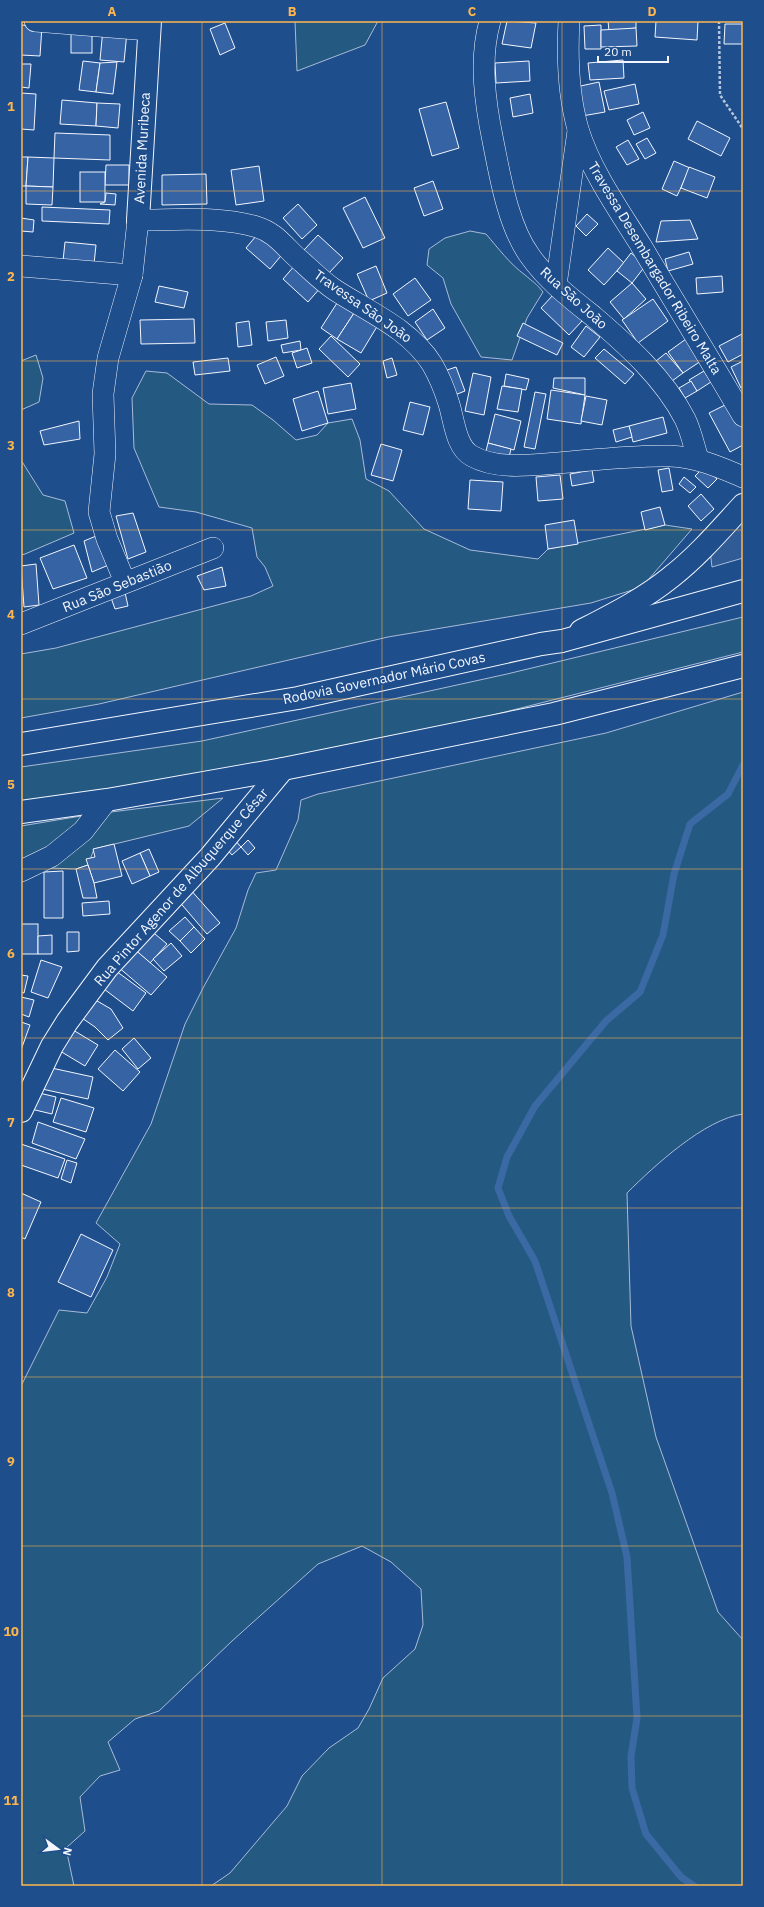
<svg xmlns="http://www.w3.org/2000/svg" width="764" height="1907" viewBox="0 0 764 1907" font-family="'IBM Plex Sans',sans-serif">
	<rect width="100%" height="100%" fill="#1f4e8c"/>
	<g fill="#245a82" stroke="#a8bbd7">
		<polygon points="295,21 378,21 365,45 297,71"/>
		<path d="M470 231 486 234C498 248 510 264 525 275 533 282 536 283 543 292L527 318 512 360 481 357 451 304 443 278 427 265 429 249 445 238Z"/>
		<polygon points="36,355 43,378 39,402 21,410 21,361"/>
		<polygon points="146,371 167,373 209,404 252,405 273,420 296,440 317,435 328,423 352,419 360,440 366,479 389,491 424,529 470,550 538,559 548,549 665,525 692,529 642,587 591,603 388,637 99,704 21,718 21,654 56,648 251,596 273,586 265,567 257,557 252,528 196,512 159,507 134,448 132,398"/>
		<polygon points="21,460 43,495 65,501 74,533 25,554 21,555"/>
		<polygon points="743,617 743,652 279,769 21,807 21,767 202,741 507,674"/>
		<path d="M743 692V1114C705 1119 654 1166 627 1193L631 1326 656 1437 718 1612 743 1640V1886H211L230 1873 287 1806 302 1776 329 1748 358 1728 369 1709 383 1678 415 1649 423 1625 421 1589 391 1562 362 1546 318 1564 232 1641 159 1711 135 1719 108 1742 120 1770 100 1776 80 1797 85 1831 66 1848 74 1886H21V1386L59 1310 87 1313 107 1277 120 1244 96 1223 151 1124 185 1024 203 988 236 928 248 890 256 873 276 870 298 820 301 800 318 794 606 733Z"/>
		<polygon points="223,798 189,826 94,849 88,865 76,869 21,867 21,826 87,815"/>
	</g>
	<polygon fill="#305b95" stroke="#a8bbd7" points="743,507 743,558 712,567 709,542"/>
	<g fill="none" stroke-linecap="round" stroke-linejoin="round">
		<polyline stroke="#3b69a3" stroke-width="7" points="694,1886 681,1877 646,1834 632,1788 631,1756 637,1718 627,1557 612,1493 535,1261 509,1216 498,1188 507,1157 535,1106 606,1021 640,992 663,935 674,874 690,824 728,794 743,765"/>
	</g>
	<g fill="#3563a3" stroke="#f2f6ff">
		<polygon points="507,21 536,23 531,48 502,44"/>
		<polygon points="608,21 636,21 636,28 609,31"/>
		<polygon points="656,21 698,21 697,40 655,37"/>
		<polygon points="225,23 235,48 220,55 210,29"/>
		<polygon points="725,24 743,24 743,44 724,44"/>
		<polygon points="21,25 42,26 40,56 21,55"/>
		<polygon points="601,25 601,49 585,49 584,26"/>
		<polygon points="636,28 637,46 601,47 601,30"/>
		<polygon points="103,29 127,32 124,62 100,60"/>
		<rect x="71" y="30" width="21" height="23"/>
		<polygon points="623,60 624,78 590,80 588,63"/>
		<polygon points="83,61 100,63 96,92 79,90"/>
		<polygon points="529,61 530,81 496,83 495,63"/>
		<polygon points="117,62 113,94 96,92 100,63"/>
		<polygon points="21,64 31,64 29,88 21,87"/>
		<polygon points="599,82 605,112 582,116 576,87"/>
		<polygon points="635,84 639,104 609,110 604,91"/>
		<polygon points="21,93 36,94 34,130 21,129"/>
		<polygon points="530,94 533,113 513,117 510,98"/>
		<polygon points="62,100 97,103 96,126 60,124"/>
		<polygon points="446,102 459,148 432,156 419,109"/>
		<polygon points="97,103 120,104 118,128 96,126"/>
		<polygon points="643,112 650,128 634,135 627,120"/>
		<polygon points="697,121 730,138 721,156 688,139"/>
		<polygon points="55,133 110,135 110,160 54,158"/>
		<polygon points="647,138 656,153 645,159 636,144"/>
		<polygon points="628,140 639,159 627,165 616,147"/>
		<polygon points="21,157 28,157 26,186 21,186"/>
		<polygon points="28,157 54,158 53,187 26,186"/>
		<polygon points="674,161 690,168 677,196 662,189"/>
		<polygon points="106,165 129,165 129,185 105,185"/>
		<polygon points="259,166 264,201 236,205 231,170"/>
		<polygon points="689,167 715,177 707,198 681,188"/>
		<rect x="80" y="172" width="25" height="30"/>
		<polygon points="206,174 207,204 162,205 162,175"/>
		<polygon points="433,181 443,209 424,216 414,188"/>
		<polygon points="26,186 53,187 52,205 26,204"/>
		<polygon points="106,193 116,194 115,205 100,204 105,202"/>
		<polygon points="365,197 385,238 363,248 343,208"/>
		<polygon points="298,204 317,225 302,239 283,218"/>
		<polygon points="42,207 110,210 109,224 42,221"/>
		<polygon points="587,214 598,224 586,236 576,226"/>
		<polygon points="21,218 34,220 33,232 21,231"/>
		<polygon points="690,220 698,239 656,242 661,221"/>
		<polygon points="261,230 285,251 270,269 246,248"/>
		<polygon points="318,235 343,258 328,274 304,250"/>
		<polygon points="65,242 96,245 94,264 63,261"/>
		<polygon points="608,248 624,263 604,285 588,270"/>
		<polygon points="689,252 693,264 668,271 665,259"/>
		<polygon points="631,253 646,265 632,283 617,271"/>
		<polygon points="296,264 321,287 308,302 283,279"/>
		<polygon points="376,266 387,293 369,301 357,274"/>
		<polygon points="722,276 723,292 697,294 696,278"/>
		<polygon points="415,278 431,300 408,316 393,294"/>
		<polygon points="632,283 646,299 624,319 610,302"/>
		<polygon points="159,286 188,292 184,308 155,302"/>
		<polygon points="554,294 582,321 569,335 541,308"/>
		<polygon points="653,299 668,321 638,343 622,320"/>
		<polygon points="339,300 356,310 337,339 321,328"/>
		<polygon points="433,309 445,328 427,340 415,322"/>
		<polygon points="356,310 378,325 361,353 337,339"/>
		<polygon points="194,319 195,343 141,344 140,320"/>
		<polygon points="286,320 288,338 268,341 266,322"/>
		<polygon points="249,321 252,345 238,347 236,323"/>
		<polygon points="523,323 563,343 557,355 517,336"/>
		<polygon points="586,326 600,337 584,357 571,347"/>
		<polygon points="742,334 743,354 728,362 719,346"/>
		<polygon points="331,336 360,364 348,377 319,349"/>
		<polygon points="686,339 701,361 683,373 668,352"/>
		<polygon points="300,341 301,350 283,353 281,345"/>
		<polygon points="307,348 312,363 297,368 292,353"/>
		<polygon points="604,349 634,374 625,384 595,358"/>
		<polygon points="666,353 683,373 672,381 656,361"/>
		<polygon points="276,357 284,376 265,384 257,365"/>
		<polygon points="228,358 230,371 195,375 193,362"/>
		<polygon points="392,358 397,375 387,378 383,361"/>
		<polygon points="743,361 743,387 741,388 731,367"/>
		<polygon points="456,367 465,391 447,398 438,373"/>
		<polygon points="704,371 711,382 697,391 689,380"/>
		<polygon points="473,373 491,377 484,415 465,411"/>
		<polygon points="506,374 529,379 526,390 504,386"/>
		<polygon points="554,378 585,378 585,395 553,388"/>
		<polygon points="691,381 697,391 685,398 679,388"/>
		<polygon points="351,383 356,409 328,414 323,388"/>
		<polygon points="502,386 522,389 518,412 497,409"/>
		<polygon points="551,390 585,395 581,424 547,419"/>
		<polygon points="318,391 328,423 302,431 293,399"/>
		<polygon points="535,392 546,394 535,449 524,447"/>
		<polygon points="586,396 607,400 602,425 581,421"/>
		<polygon points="410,402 430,407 423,435 403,430"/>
		<polygon points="729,403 743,429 743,445 730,452 709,413"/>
		<polygon points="495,414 521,421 514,450 488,443"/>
		<polygon points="663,417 667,433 633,442 629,426"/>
		<polygon points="79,421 80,439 44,445 40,431"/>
		<polygon points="629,426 632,437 616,442 613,430"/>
		<polygon points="488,443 511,449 508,461 485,455"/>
		<polygon points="381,444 402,450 393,481 371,475"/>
		<polygon points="704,467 717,479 708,488 695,476"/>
		<polygon points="669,468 673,490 662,492 658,470"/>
		<polygon points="592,470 594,482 572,486 570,474"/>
		<polygon points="560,475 563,499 538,501 536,477"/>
		<polygon points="684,477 696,487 690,493 679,484"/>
		<polygon points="470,480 503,482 501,511 468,509"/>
		<polygon points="701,494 714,509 701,521 688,506"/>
		<polygon points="660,507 665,525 645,530 641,512"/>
		<polygon points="133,513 146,552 128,559 116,516"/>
		<polygon points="574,520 578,544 548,549 545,525"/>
		<polygon points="101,534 111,564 92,572 84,541"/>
		<polygon points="74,545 87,578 53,589 40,558"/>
		<polygon points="36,564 39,605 24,607 21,566"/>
		<polygon points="222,567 226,586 204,590 197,576"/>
		<polygon points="124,588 128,606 115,609 109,592"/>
		<polygon points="234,839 241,847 232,855 225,847"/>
		<polygon points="248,840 255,848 248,855 241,847"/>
		<polygon points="114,844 122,876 94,883 86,859 95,857 93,849"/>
		<polygon points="149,849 159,872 150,876 140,853"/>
		<polygon points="140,853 150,876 132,884 122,861"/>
		<polygon points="88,865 94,883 97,898 83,898 76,869"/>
		<polygon points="63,871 63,918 44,918 44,872"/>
		<polygon points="189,888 220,923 207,934 177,899"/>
		<polygon points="109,901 110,914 83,916 82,903"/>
		<polygon points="185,917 194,927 180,941 169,931"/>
		<rect x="21" y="924" width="17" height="30"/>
		<polygon points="194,927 205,939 191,953 180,941"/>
		<polygon points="149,929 167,944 150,963 133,948"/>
		<polygon points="67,932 79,932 79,951 67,952"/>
		<polygon points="52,935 52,954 38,954 38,936"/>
		<polygon points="171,943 182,956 164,971 153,959"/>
		<polygon points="133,948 167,977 151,995 117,966"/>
		<polygon points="41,960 62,967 48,998 31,992"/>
		<polygon points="116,971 146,993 133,1011 104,989"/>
		<polygon points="21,975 28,976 24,993 21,992"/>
		<polygon points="21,997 34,1000 29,1017 21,1014"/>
		<polygon points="92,998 111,1009 123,1028 108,1040 95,1027 79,1016"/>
		<polygon points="21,1022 30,1025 21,1050"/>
		<polygon points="73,1030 98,1045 85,1066 60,1051"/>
		<polygon points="134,1038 151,1058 138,1069 122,1049"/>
		<polygon points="115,1050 140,1072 123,1091 98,1069"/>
		<polygon points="47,1067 93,1077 88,1099 42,1089"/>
		<polygon points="35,1092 56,1097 52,1114 31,1109"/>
		<polygon points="61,1098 94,1108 86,1132 53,1122"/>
		<polygon points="38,1122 85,1139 76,1159 32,1143"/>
		<polygon points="21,1144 65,1159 58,1178 21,1165"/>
		<polygon points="67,1160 77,1163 71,1183 61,1179"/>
		<polygon points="21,1193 41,1202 25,1239 21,1237"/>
		<polygon points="81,1234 113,1250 91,1297 58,1282"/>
	</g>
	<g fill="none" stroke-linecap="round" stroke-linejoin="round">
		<defs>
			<g id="street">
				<polyline points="35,21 149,30"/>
				<path d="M490 21C479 60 485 102 493 141 500 176 508 226 530 256 546 279 570 298 593 316 628 346 664 378 685 419 691 431 694 446 698 459"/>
				<path d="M569 21C567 57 568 94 578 129 590 169 618 209 640 244 674 301 709 358 743 416"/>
				<polyline points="21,266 132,275"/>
				<polyline points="556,285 578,131"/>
				<path d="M125 582 107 539 99 512 105 454 103 394 108 358 132 275 138 220C177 220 219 216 257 227 277 233 286 249 302 262 312 271 323 282 335 290 369 312 410 329 432 364 439 376 445 391 449 404 454 420 456 448 472 456 497 470 531 465 558 463 595 460 633 455 670 456 697 457 719 467 743 477"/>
				<polyline points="21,624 213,548"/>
				<polyline points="21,871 52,856 83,831 107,800"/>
			</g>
			<g id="secondary">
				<polyline points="138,220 150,21"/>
				<path d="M581 631C612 615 644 599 671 577 698 556 720 530 743 505"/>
				<polyline points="21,1111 52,1046 67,1022 107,968 210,857 283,769"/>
			</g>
			<g id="highway">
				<polyline points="21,744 298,698 541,644 562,641 743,591"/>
				<polyline points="21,812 107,800 283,769 554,714 743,666"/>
			</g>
		</defs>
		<use href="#street" stroke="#f2f6ff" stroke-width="22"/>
		<use href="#secondary" stroke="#f2f6ff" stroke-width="24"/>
		<use href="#highway" stroke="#f2f6ff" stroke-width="24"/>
		<polyline stroke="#b3c4dc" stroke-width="2.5" stroke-dasharray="3 2" stroke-linecap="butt" points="719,21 720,95 743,129"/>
		<use href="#street" stroke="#1f4e8c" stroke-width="21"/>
		<use href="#secondary" stroke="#1f4e8c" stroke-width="22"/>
		<use href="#highway" stroke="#1f4e8c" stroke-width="22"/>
	</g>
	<path fill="none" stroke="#ffb74d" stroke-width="1" stroke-opacity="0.55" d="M202 21V1886M382 21V1886M562 21V1886M21 191H743M21 361H743M21 530H743M21 699H743M21 869H743M21 1038H743M21 1208H743M21 1377H743M21 1546H743M21 1716H743"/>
	<g text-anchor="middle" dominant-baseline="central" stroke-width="3" stroke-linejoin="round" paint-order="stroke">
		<g font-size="14" fill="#f2f6ff" stroke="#1f4e8c">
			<text transform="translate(142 148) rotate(-87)">Avenida Muribeca</text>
			<text transform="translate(655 268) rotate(59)">Travessa Desembargador Ribeiro Malta</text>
			<text transform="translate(574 298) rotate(42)">Rua São João</text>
			<text transform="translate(363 306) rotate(35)">Travessa São João</text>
			<text transform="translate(117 586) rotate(-22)">Rua São Sebastião</text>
			<text transform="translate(384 678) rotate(-12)">Rodovia Governador Mário Covas</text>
			<text transform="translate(181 887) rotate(-49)">Rua Pintor Agenor de Albuquerque César</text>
		</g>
	</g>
	<rect width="764" height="1907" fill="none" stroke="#1f4e8c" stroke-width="44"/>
	<g transform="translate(58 1849) rotate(105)" stroke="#1f4e8c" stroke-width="3" paint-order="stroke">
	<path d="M0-3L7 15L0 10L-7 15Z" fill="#f2f6ff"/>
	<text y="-6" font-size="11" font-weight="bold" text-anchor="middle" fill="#f2f6ff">N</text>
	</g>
	<path d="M598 56v6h70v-6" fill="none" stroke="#f2f6ff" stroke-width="2"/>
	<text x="604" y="56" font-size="12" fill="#f2f6ff" stroke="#1f4e8c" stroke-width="3" paint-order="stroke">20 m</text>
	<rect x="22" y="22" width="720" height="1863" fill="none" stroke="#ffb74d" stroke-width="1.5"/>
	<g font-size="13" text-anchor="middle" font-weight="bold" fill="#ffb74d">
		<text x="112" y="16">A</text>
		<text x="292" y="16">B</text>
		<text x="472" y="16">C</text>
		<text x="652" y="16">D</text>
		<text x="11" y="111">1</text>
		<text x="11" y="281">2</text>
		<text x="11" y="450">3</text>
		<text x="11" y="619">4</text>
		<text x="11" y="789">5</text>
		<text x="11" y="958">6</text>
		<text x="11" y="1127">7</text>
		<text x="11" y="1297">8</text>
		<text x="11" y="1466">9</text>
		<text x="11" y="1636">10</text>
		<text x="11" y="1805">11</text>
	</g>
</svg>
